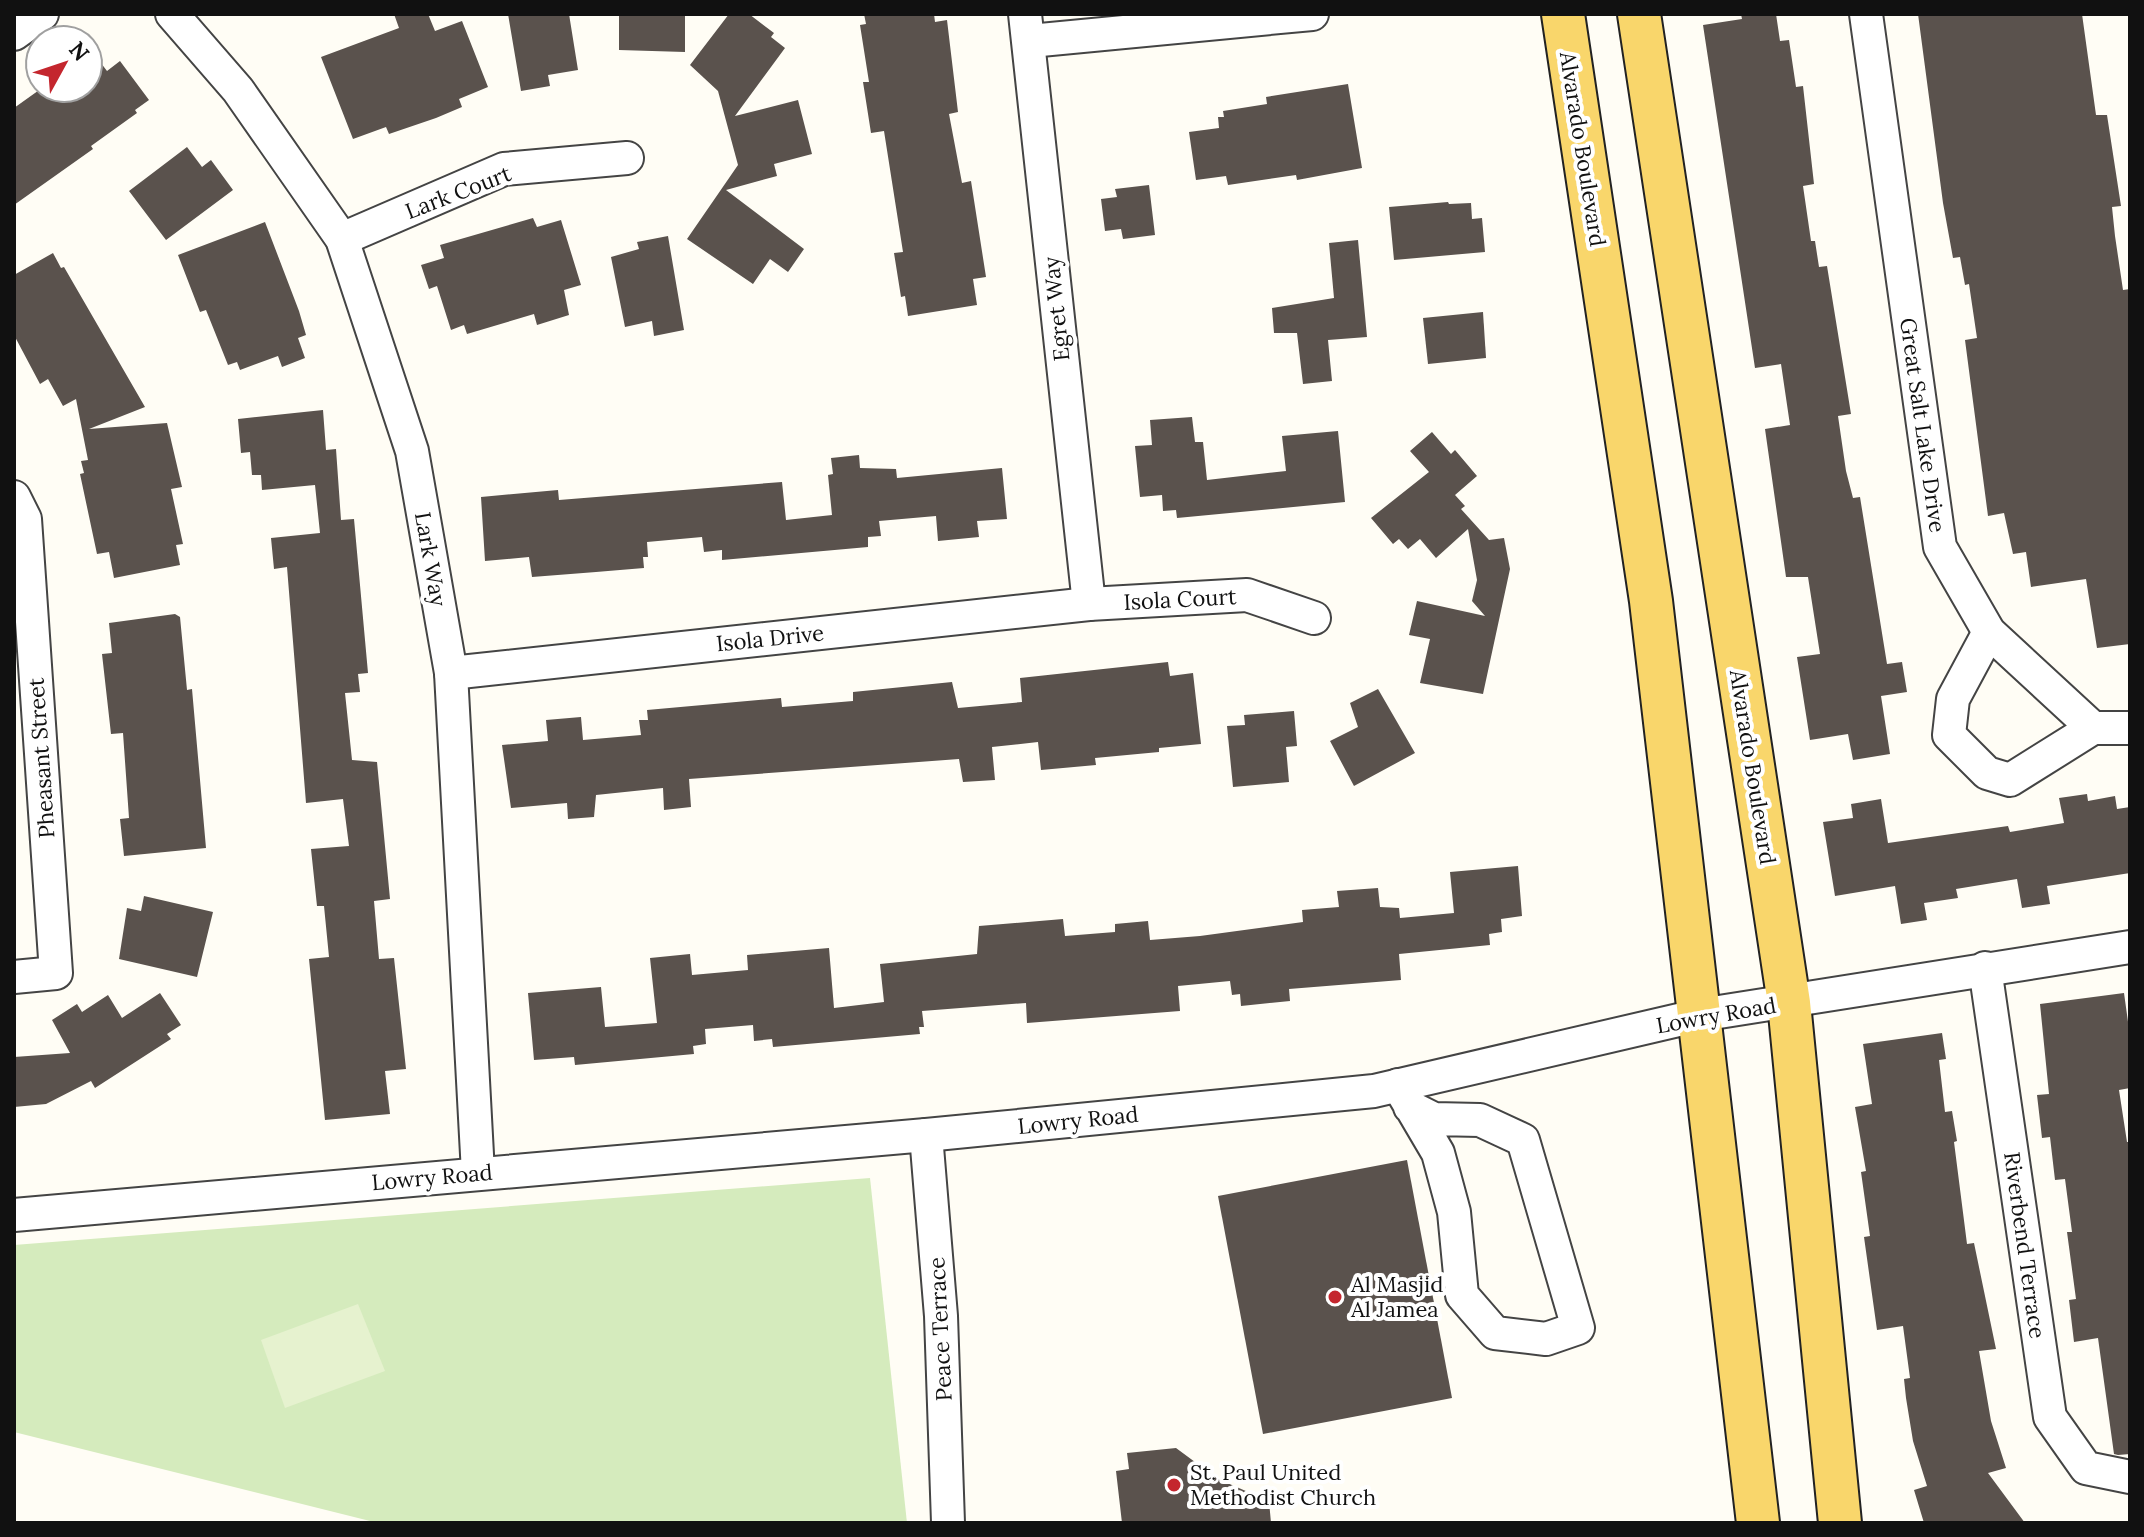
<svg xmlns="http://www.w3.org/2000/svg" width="2144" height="1537" viewBox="0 0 2144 1537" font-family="Lora,serif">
	<rect width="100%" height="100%" fill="#fffdf5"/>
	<polygon fill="#d5ebbd" points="870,1178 907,1523 378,1523 14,1432 14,1245"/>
	<polygon fill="#e6f2cf" points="358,1304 385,1371 285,1408 261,1340"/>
	<g fill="#5a524d">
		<polygon points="394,14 428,14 435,31 462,21 488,87 459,99 462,107 436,118 389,134 386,127 353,139 321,57 399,28"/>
		<polygon points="508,14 569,14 578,70 548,75 550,86 521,91"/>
		<polygon points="619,14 685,16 685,52 619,50"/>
		<polygon points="729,14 749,14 774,33 771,37 785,48 735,116 798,100 812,154 774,164 777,176 726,190 804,249 788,272 770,259 753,284 687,239 738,165 718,91 690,65"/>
		<polygon points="864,14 934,14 935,22 947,20 958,112 949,114 962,183 971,181 986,277 973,279 977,305 908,316 905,296 901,297 894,253 903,252 884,131 871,133 863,82 869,82 860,25 866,24"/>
		<polygon points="1741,14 1776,14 1780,41 1789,40 1796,87 1803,86 1814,184 1803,186 1811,241 1815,241 1819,267 1827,266 1851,414 1838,416 1846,471 1853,498 1860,497 1887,664 1902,662 1907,692 1881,696 1890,754 1853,760 1848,734 1810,740 1797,657 1820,654 1808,577 1786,577 1765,429 1790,425 1781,364 1755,368 1703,25 1742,19"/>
		<polygon points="1918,14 2082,14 2096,115 2107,115 2121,206 2112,207 2115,236 2123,290 2130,289 2130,644 2097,648 2086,579 2031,587 2026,552 2013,554 2004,513 1988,516 1965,340 1977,338 1969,284 1965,285 1960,257 1953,258 1943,203"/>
		<polygon points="88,46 107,71 120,61 149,100 135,110 137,113 91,146 93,149 14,205 14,108 42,88 88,88"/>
		<polygon points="1348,84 1362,168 1297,180 1296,175 1228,185 1226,176 1196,180 1189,132 1219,128 1218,117 1224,117 1223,111 1267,104 1266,97"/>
		<polygon points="187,147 202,167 211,160 233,190 166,240 129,191"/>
		<polygon points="1149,185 1155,235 1123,239 1121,229 1105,231 1101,199 1117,197 1115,189"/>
		<polygon points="1448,202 1449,204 1471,203 1472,219 1482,218 1485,252 1394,260 1389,207"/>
		<polygon points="533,218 537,227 561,220 581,285 564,290 569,315 537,325 534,314 467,334 464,325 451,330 437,286 429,289 421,265 444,258 440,245"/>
		<polygon points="265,222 299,311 306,335 298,338 305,358 282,367 278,356 240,370 237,362 228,365 206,310 200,312 178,255"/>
		<polygon points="668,236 684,330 654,336 652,321 625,327 611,257 639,249 637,242"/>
		<polygon points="1358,240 1367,337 1328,340 1332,381 1303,384 1297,333 1274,333 1272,308 1334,298 1329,243"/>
		<polygon points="53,253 61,268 64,267 145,407 89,429 167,423 182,487 171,489 183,544 176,545 180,565 114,578 109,552 97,554 80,474 84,473 81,461 88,460 76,399 63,406 48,379 40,384 14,335 14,275"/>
		<polygon points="1483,312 1486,358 1428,364 1423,318"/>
		<polygon points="323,410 326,450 336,449 341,520 354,519 368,673 358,674 360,692 345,693 352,760 377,762 390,899 374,901 379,959 394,958 406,1069 385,1071 390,1114 325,1120 309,959 329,957 324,906 317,906 311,849 349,846 343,799 306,803 287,567 274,569 271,538 320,533 315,485 262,490 261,475 252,475 250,452 241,453 238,419"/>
		<polygon points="1192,417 1195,442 1203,442 1207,480 1286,471 1282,436 1338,431 1345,502 1177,518 1176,510 1163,511 1162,495 1140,497 1135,446 1152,445 1150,420"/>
		<polygon points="1432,432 1451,454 1455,450 1477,476 1455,495 1465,506 1461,509 1489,540 1504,538 1510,569 1483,694 1420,683 1430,639 1409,635 1417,601 1485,616 1472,601 1477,580 1468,529 1436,558 1420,539 1408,549 1399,539 1393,544 1371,518 1429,472 1410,451"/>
		<polygon points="859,455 860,468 896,469 897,478 1002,468 1007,519 977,521 979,537 938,541 936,516 879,521 881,536 868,537 868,547 722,560 722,550 704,552 702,537 647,542 648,557 643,557 644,568 596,572 532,577 529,557 485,561 481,497 558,490 559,500 782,482 786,520 832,515 828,475 833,474 831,458"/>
		<polygon points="175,614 180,617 187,690 192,689 206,848 124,856 120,819 129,818 123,733 111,734 102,654 112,653 109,623"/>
		<polygon points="1168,662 1170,676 1193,673 1201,744 1159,748 1159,752 1095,758 1096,765 1041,770 1038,742 992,747 995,780 963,782 959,759 689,779 691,807 664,810 663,788 596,795 594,817 568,819 567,803 511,808 502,745 548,741 546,720 581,717 583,740 641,735 639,720 648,720 647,710 781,698 782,707 853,701 853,692 952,682 958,708 1022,702 1020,678"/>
		<polygon points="1378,689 1415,753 1354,786 1330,741 1358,727 1350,703"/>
		<polygon points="1294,711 1297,746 1286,747 1289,782 1233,787 1227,726 1245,725 1244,715"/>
		<polygon points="2087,794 2088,801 2115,796 2117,809 2130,807 2130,873 2047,886 2050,904 2022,908 2017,879 1956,889 1958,898 1924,903 1927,920 1901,924 1895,886 1835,896 1823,822 1853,818 1851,804 1881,799 1888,843 2008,826 2010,832 2064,823 2059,798"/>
		<polygon points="1518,866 1522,916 1501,919 1502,932 1489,934 1490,945 1399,954 1401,980 1289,989 1290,1001 1241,1006 1240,994 1232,995 1230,981 1178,986 1180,1011 1027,1023 1026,1003 922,1011 924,1027 919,1027 920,1034 773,1047 772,1039 754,1041 753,1025 705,1029 706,1044 693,1046 694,1054 575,1065 574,1057 534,1060 528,993 601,987 605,1027 657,1023 650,958 690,954 692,975 748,970 747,955 829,948 834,1008 884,1002 880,964 977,954 979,926 1063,919 1065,936 1115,932 1115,924 1148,921 1150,940 1200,936 1303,922 1302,910 1339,907 1337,891 1378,888 1380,907 1399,908 1400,918 1454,913 1450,872"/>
		<polygon points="144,896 213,912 197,977 119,959 127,908 141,911"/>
		<polygon points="160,993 181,1025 167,1034 171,1039 95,1088 91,1081 46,1104 14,1107 14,1057 70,1053 52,1020 77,1004 82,1012 108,995 122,1018"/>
		<polygon points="2124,993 2130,1036 2130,1088 2119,1090 2127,1142 2130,1142 2130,1454 2118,1455 2114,1454 2098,1338 2074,1342 2069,1300 2076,1299 2067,1232 2072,1232 2065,1179 2055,1180 2050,1137 2042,1138 2037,1095 2049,1094 2040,1004"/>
		<polygon points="1942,1033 1946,1059 1939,1060 1945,1112 1952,1111 1957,1141 1954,1142 1967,1244 1974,1243 1996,1349 1979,1351 1991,1421 2006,1468 1988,1473 2025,1523 1924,1523 1914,1490 1927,1486 1913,1441 1906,1398 1904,1379 1910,1378 1903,1326 1877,1330 1864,1237 1870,1236 1861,1172 1866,1171 1855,1107 1872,1104 1863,1044"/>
		<polygon points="1407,1160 1452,1398 1263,1434 1218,1196"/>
		<polygon points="1176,1448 1218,1479 1269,1501 1271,1523 1122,1523 1116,1471 1129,1469 1127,1453"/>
	</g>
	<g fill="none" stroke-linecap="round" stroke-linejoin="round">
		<defs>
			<g id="minor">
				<polyline points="172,14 238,90 342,239 412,451 451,673 478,1173"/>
				<polyline points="1025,14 1089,604"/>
				<polyline points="1866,14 1940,547 1989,632 2093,728 2130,728"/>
				<polyline points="14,34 42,14"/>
				<polyline points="1030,41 1312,14"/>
				<polyline points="342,239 504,169 627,158"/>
				<polyline points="14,497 25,519 56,973 14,977"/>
				<polyline points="1989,632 1953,699 1949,735 1987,773 2010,780 2093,728"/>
				<polyline points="451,673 1089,604 1247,595 1314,618"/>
				<polyline points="1985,968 2050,1417 2086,1468 2130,1477"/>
				<polyline points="1398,1085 1438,1153 1454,1212 1462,1295 1495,1333 1546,1339 1578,1328 1523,1140 1480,1120 1434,1119 1410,1107"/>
				<polyline points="926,1135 941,1316 948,1523"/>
				<polyline points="14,1215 926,1135 1374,1091 1700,1015 2130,947"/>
			</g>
			<g id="major">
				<polyline points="1563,14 1651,601 1758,1523"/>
				<polyline points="1639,14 1789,1003 1840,1523"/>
			</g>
		</defs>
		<use href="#minor" stroke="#444" stroke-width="36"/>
		<use href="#major" stroke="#222" stroke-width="46"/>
		<use href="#minor" stroke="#fff" stroke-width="32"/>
		<use href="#major" stroke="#f9d66b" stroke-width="42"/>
	</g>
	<g fill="#c4262e" stroke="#fff" stroke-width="3">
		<circle cx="1335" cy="1297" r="8"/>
		<circle cx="1174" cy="1485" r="8"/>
	</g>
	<g text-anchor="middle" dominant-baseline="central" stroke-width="8" stroke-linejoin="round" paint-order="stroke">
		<g font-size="22" fill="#111" stroke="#fff">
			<text transform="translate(1583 149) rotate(81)">Alvarado Boulevard</text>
			<text transform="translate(458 192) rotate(-21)">Lark Court</text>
			<text transform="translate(1056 309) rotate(-96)">Egret Way</text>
			<text transform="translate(1923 425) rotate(82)">Great Salt Lake Drive</text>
			<text transform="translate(431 559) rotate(80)">Lark Way</text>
			<text transform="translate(1180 599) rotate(-3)">Isola Court</text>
			<text transform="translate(770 638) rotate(-6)">Isola Drive</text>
			<text transform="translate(41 758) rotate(-94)">Pheasant Street</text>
			<text transform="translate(1753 767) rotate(81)">Alvarado Boulevard</text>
			<text transform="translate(1716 1015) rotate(-10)">Lowry Road</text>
			<text transform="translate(1078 1120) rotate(-6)">Lowry Road</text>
			<text transform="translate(432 1177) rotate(-5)">Lowry Road</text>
			<text transform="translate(2025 1245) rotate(82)">Riverbend Terrace</text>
			<text transform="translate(940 1329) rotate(-93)">Peace Terrace</text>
		</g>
		<g font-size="22" fill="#111" stroke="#fff" text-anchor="start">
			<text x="1351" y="1284">Al Masjid<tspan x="1351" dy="25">Al Jamea</tspan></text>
			<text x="1190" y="1472">St. Paul United<tspan x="1190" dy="25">Methodist Church</tspan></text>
		</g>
	</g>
	<rect width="2144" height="1537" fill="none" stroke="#111111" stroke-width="32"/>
	<g transform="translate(64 64) rotate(50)"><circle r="38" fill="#ffffff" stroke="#a0a0a0" stroke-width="2"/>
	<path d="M0-6L14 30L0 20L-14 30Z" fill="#c4262e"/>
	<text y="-12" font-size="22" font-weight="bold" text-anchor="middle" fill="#111111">N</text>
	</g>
</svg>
